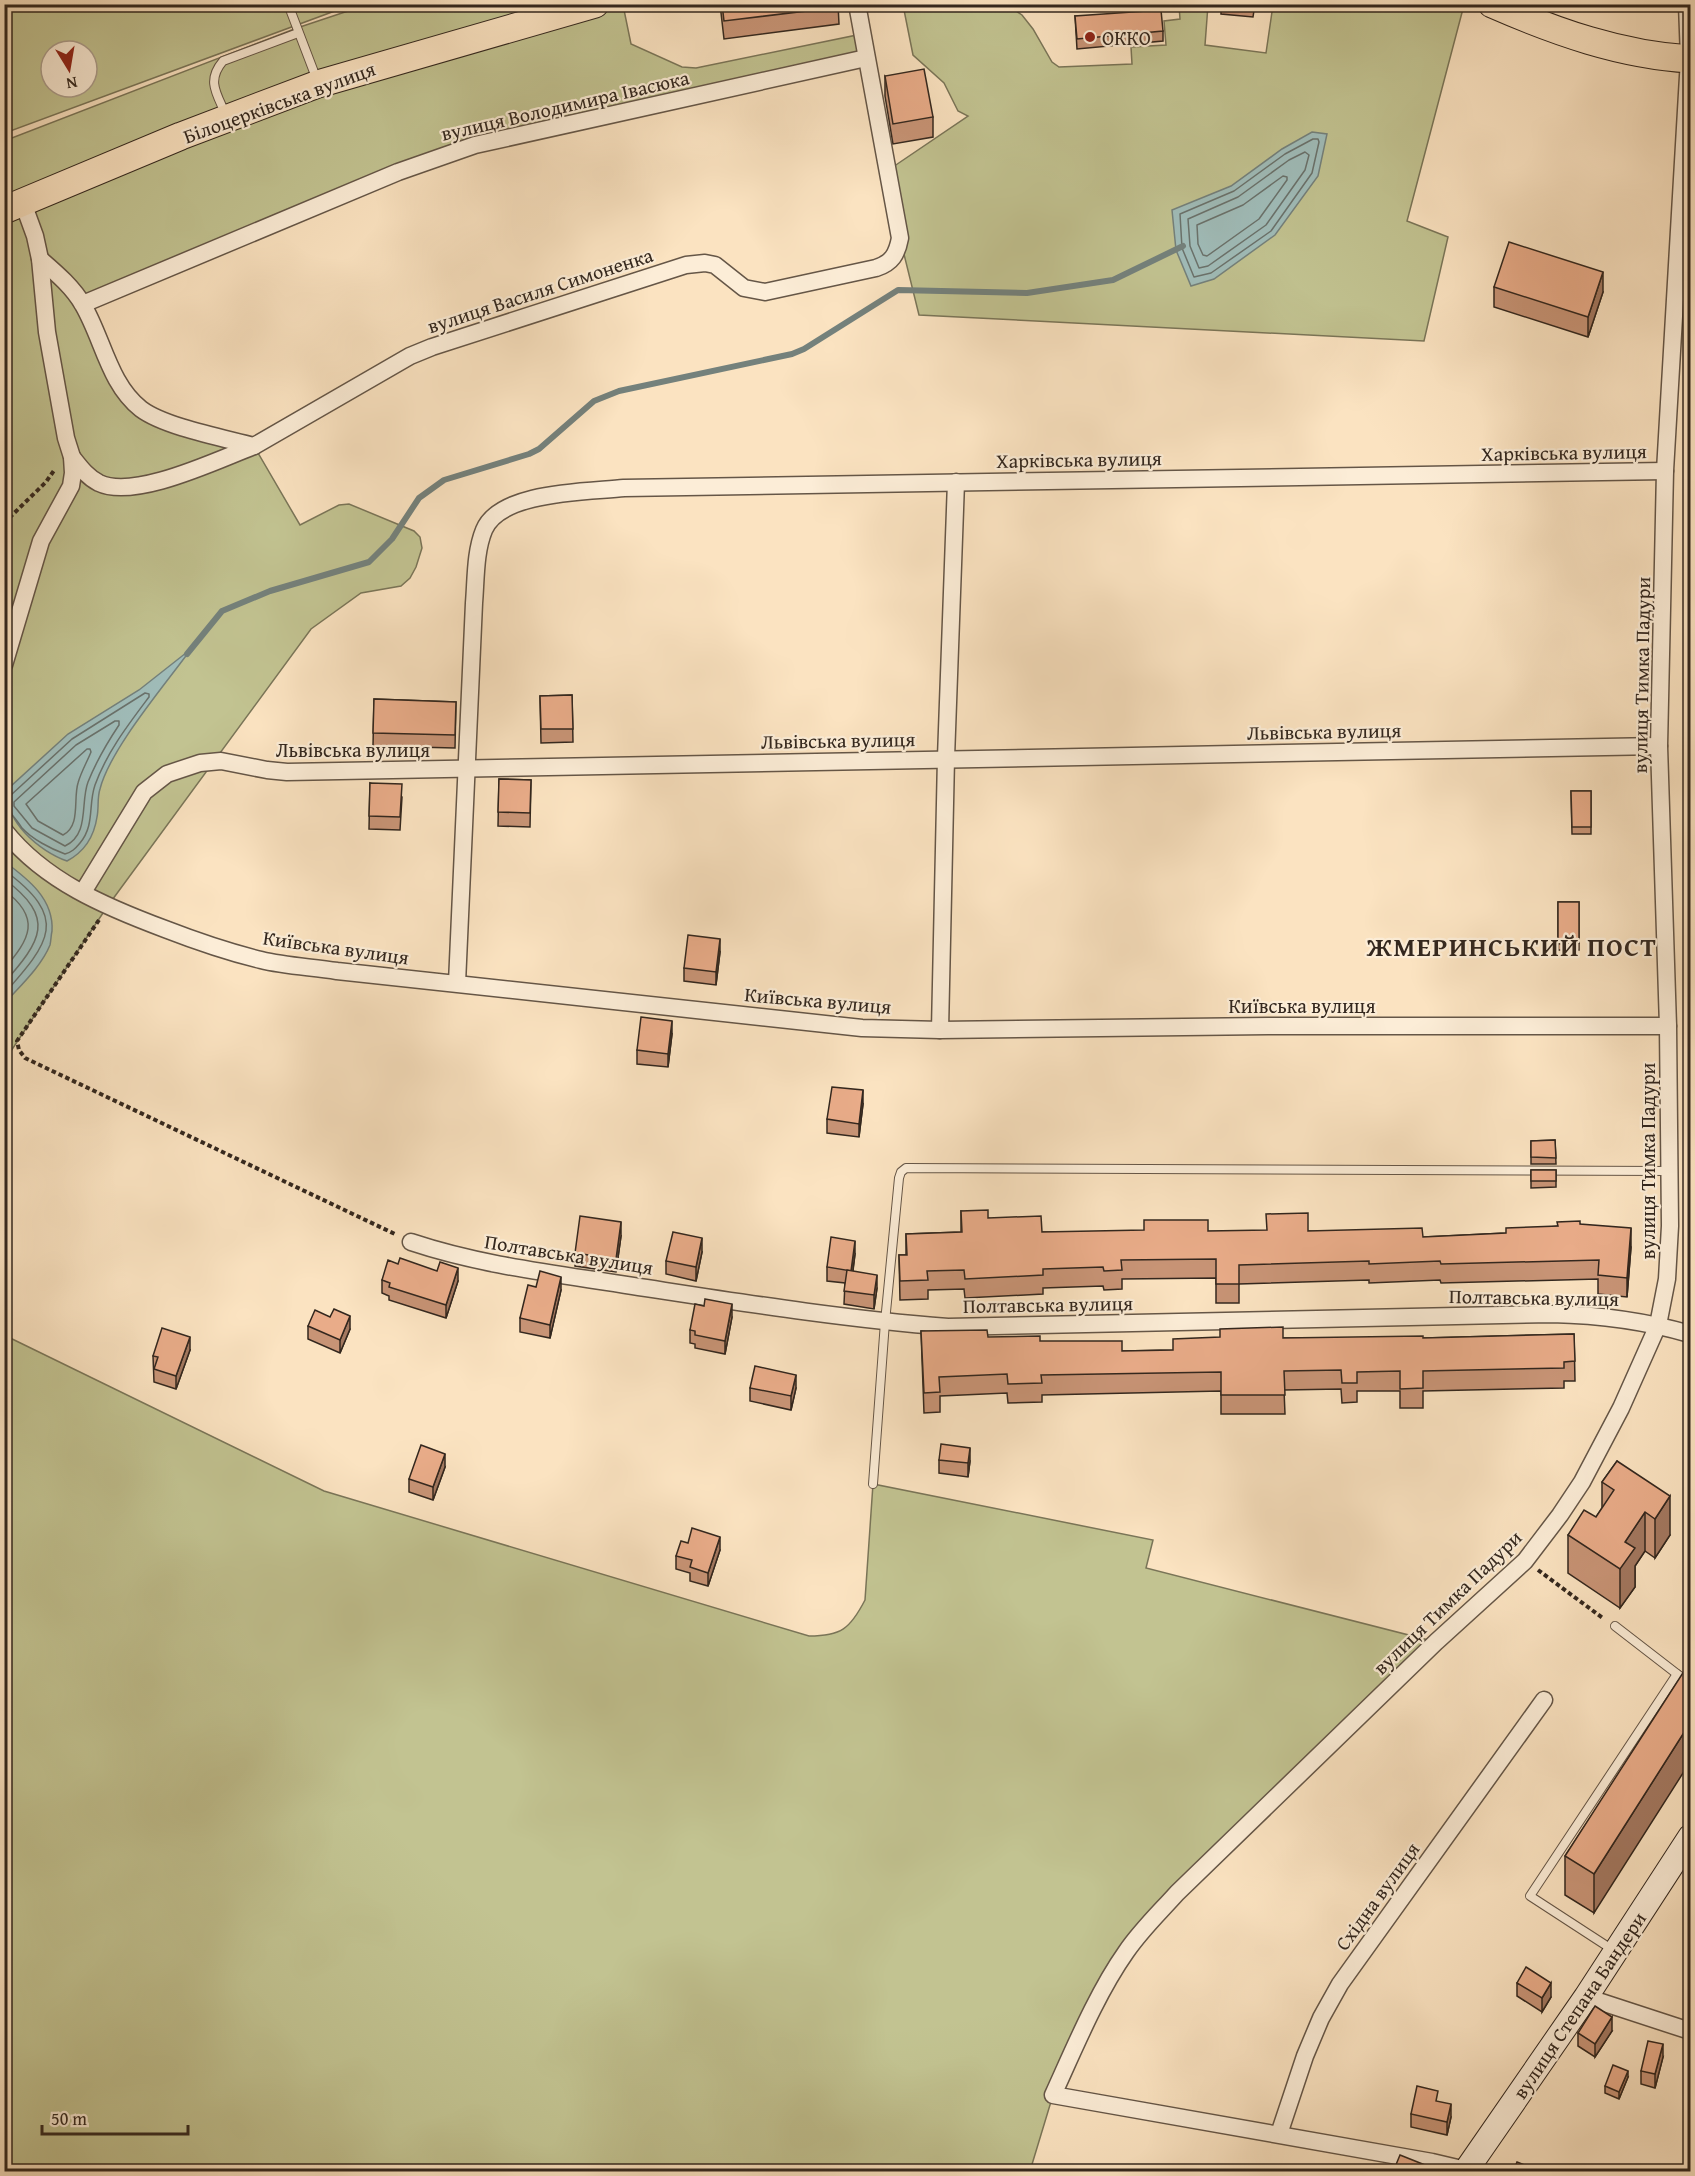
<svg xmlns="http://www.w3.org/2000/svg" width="1695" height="2176" viewBox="0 0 1695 2176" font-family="'Gentium Book Plus',serif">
	<rect width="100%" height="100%" fill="#fbe3c1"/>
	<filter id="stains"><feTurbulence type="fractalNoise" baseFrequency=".00333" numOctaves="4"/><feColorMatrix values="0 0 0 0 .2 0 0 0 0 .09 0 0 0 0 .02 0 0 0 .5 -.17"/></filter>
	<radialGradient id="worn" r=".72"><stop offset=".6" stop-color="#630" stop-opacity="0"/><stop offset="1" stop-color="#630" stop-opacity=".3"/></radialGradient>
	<g fill="#c2c391" stroke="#7a7558" stroke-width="1.5" fill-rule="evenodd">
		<path d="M5 5H351L5 133ZM51 51H87V87H51Z"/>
		<polygon points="366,5 623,5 631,44 682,67 696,68 862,34 866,58 512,135 83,304 142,409 254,446 300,525 339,505 349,504 414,531 420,537 422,548 416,567 410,578 401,586 361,593 311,629 107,907 5,1060 4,141 297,28"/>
		<polygon points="903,5 1007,5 1022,15 1033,29 1052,62 1059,67 1132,64 1131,47 1166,45 1164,21 1180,19 1179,5 1208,5 1205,45 1266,53 1273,5 1464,5 1407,221 1448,237 1424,341 919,315 900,238 887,171 968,116 958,111 944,83 913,55"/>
		<path d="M4 1335 324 1491 809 1636C841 1636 850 1629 865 1600L873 1484 1153 1540 1146 1568 1436 1642 1144 1930 1053 2095 1030 2171H5Z"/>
	</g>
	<g fill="#a0bdba" stroke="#74817c" stroke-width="1.5">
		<polygon points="1312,132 1327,134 1318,176 1275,235 1214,279 1191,286 1176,250 1172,210 1231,186 1282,149"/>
		<path d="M191 649C165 685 110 749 100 789 97 798 99 808 97 817 94 837 84 852 67 861 41 852 0 820 10 787L68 734 139 690Z"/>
		<path d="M5 862C28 879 54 899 52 931 51 935 51 941 50 945 41 967 20 986 5 1003Z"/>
	</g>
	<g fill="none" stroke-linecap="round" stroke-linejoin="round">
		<g stroke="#6a726c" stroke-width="1.5">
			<polygon points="1313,139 1318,139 1319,142 1312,173 1271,231 1211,273 1194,277 1182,248 1180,214 1234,191 1285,154"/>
			<polygon points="1305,152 1309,155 1305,170 1266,225 1208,266 1199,268 1190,246 1188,219 1238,197 1289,160"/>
			<polygon points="1283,176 1287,177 1287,180 1259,219 1207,256 1203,255 1198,244 1197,225 1243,205"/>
			<path d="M115 721H119V725C107 743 96 762 88 782 80 803 90 834 65 846L32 828 14 806V802L76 745Z"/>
			<path d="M87 749H90L91 752C87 762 81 772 78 783 73 799 81 826 63 835L38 821 26 804Z"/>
			<path d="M4 797 11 795 72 739 145 693 149 694V697C128 725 107 752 95 785 88 805 95 825 80 843 75 849 72 852 65 854 51 849 32 839 22 828 17 821 13 813 4 811"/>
			<path d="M4 870C70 918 50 942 4 994"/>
			<path d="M4 879C57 918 41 941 4 983"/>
			<path d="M4 890C42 918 30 939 4 969"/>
		</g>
		<polyline stroke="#74817c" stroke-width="6" points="187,654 222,611 270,591 369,562 392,539 419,498 444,480 529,454 539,449 594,401 619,391 792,354 804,349 898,290 1027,293 1113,280 1183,246"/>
		<defs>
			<g id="lane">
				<polyline points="288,4 317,80"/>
				<path d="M226 115C217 94 206 81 223 61L298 33"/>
				<polyline points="873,1484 885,1322 899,1178 901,1172 906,1168 1670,1171"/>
				<polyline points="1615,1626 1690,1684"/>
				<polyline points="1613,1950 1530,1896 1677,1674"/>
			</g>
			<g id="street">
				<path d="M40 259C55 272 73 287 83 305 103 339 109 384 141 409 165 427 224 438 254 446L410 356 432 347 686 265 705 263 715 265 744 288 765 292 876 268C892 263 897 254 900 238L857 4"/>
				<polyline points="83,304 398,172 475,145 866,58"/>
				<path d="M72 457C80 467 87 477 99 483 135 500 217 460 254 446"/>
				<polyline points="4,665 41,541 71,486 73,473 72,457 66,438 47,332 40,259 35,236 23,203"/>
				<path d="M4 830C44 881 106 907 165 929 196 941 228 952 261 960 285 966 312 967 337 971L862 1028 940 1030 1268 1026H1668"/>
				<polyline points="83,892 144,792 167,774 200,763 221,761 267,770 287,772 1659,746"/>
				<path d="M457 983 474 603C476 579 475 552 484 530 500 491 587 492 624 488L1665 471"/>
				<polyline points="940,1030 946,758 956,482"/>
				<path d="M411 1242C483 1266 558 1274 633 1286 738 1302 843 1319 948 1327L1552 1314C1600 1315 1645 1321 1690 1334"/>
				<polyline points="1586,1997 1690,2031"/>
				<polyline points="1279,2134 1305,2056 1321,2018 1340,1984 1544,1700"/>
				<path d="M1466 2170 1432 2162 1053 2095C1074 2049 1097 1993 1126 1952 1141 1930 1160 1912 1177 1893L1436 1642 1525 1561 1560 1515 1582 1482 1621 1408 1658 1325 1667 1279 1670 1226 1668 1026 1659 746 1665 471 1689 59 1687 4"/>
			</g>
			<polyline id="secondary" points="1465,2172 1586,1997 1690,1837"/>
			<g id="primary">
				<path d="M1492 4C1556 32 1621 55 1690 59"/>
				<polyline points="4,210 181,136 318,84 595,4"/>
			</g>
		</defs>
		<use href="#lane" stroke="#655647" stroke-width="10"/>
		<use href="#street" stroke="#655647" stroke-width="19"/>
		<use href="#secondary" stroke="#33271e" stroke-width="26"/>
		<use href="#primary" stroke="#33271e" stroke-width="29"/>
		<g stroke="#33271e" stroke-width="4" stroke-dasharray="4.5 3" stroke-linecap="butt">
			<polyline points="4,523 46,482 55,469"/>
			<polyline points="99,920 17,1041 19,1050 25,1058 397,1235"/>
			<polyline points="1538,1570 1604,1619"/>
		</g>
		<use href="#lane" stroke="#fcedd7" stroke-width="8"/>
		<use href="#street" stroke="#fcedd7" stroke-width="16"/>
		<use href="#secondary" stroke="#fcedd7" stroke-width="24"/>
		<use href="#primary" stroke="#fbe3c1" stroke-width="27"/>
	</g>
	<g fill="#c89476" stroke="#33271e" stroke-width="1.5">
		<polygon points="720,4 838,4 839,24 724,39"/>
		<polygon points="1221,4 1255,4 1253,17 1221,14"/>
		<polygon points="1075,16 1163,31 1163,41 1077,49"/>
		<polygon points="885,76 933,117 933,137 893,144 885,96"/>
		<polygon points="1494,287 1603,292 1588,337 1494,307"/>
		<polygon points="572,695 573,742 541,743 540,696"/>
		<polygon points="374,699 456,702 455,748 373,746"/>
		<polygon points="499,779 531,780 530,827 498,826"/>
		<polygon points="370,783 402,797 400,830 369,829"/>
		<polygon points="1571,791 1591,791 1591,834 1572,834"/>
		<rect x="1558" y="902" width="21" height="48"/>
		<polygon points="720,952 716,985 684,981 684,968"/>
		<polygon points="672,1034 668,1067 637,1064 637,1050"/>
		<polygon points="863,1104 859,1137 827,1133 827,1119"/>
		<polygon points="1555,1140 1556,1164 1531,1164 1531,1141"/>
		<polygon points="1531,1170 1556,1170 1556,1187 1531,1188"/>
		<polygon points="961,1211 1042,1232 1308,1231 1423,1237 1506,1233 1557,1226 1580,1224 1631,1247 1627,1297 1598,1294 1598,1279 1441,1283 1440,1280 1369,1283 1369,1280 1239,1284 1239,1303 1216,1303 1216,1278 1122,1279 1122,1289 1104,1290 1103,1286 1043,1288 1043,1294 965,1298 964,1289 928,1290 928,1299 900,1300 899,1255 906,1255 906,1234 961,1232"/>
		<polygon points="621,1236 616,1272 575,1266 575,1253"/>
		<polygon points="702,1252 696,1281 666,1274 666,1261"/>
		<polygon points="855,1254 853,1271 877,1288 874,1309 844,1304 845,1283 827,1281 827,1267"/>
		<polygon points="382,1280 458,1281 446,1318 389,1300 389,1296 382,1293"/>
		<polygon points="536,1287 561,1290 550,1338 520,1332 520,1318"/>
		<polygon points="704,1306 732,1317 725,1354 695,1348 695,1344 690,1343 690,1330"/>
		<polygon points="330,1317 350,1329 340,1353 308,1339 308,1326"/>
		<polygon points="921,1331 1122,1351 1173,1350 1283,1338 1423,1338 1574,1334 1575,1381 1564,1381 1564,1388 1423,1391 1423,1408 1400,1408 1400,1391 1357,1391 1357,1402 1342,1403 1341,1389 1284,1390 1285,1414 1221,1414 1221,1391 1042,1395 1042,1402 1008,1403 1007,1393 940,1396 940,1412 924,1413"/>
		<polygon points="190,1350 176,1389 154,1382 153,1356"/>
		<polygon points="750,1388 796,1388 791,1410 750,1401"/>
		<polygon points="939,1460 970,1461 968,1477 939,1473"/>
		<polygon points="1617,1461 1670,1535 1655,1558 1645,1551 1635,1566 1635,1587 1620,1608 1568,1573 1568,1535 1596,1517 1602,1508 1602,1482"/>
		<polygon points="445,1467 433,1500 409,1492 409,1479"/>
		<polygon points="688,1543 720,1550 708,1586 690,1581 690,1573 676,1569 676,1556"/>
		<polygon points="1690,1667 1594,1913 1565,1895 1565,1856"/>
		<polygon points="1517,1983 1551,1997 1542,2012 1517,1996"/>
		<polygon points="1612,2031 1595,2057 1578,2046 1578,2033"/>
		<polygon points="1663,2057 1655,2088 1641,2084 1641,2071"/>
		<polygon points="1628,2077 1619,2099 1605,2093 1605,2086"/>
		<polygon points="1411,2114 1451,2117 1447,2135 1411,2127"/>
	</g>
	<g fill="#a37860" stroke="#33271e" stroke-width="1.5">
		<polygon points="1603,272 1603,292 1588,337 1588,317"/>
		<polygon points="720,939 720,952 716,985 716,972"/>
		<polygon points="672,1021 672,1034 668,1067 668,1054"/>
		<polygon points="863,1090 863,1104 859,1137 859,1124"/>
		<polygon points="621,1222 621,1236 616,1272 616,1259"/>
		<polygon points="1631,1228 1631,1247 1627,1297 1627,1278"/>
		<polygon points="702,1238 702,1252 696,1281 696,1267"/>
		<polygon points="855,1241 855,1254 851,1284 851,1271"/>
		<polygon points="458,1268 458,1281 446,1318 446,1305"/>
		<polygon points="877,1275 877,1288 874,1309 874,1295"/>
		<polygon points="561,1277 561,1290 550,1338 550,1325"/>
		<polygon points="732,1304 732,1317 725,1354 725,1341"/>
		<polygon points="350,1316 350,1329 340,1353 340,1340"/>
		<polygon points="190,1337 190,1350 176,1389 176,1376"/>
		<polygon points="796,1375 796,1388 791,1410 791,1396"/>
		<polygon points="970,1448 970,1461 968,1477 968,1463"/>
		<polygon points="445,1454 445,1467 433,1500 433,1487"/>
		<polygon points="1670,1496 1670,1535 1655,1558 1655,1519"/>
		<polygon points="1645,1512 1645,1551 1635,1566 1635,1587 1620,1608 1620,1569 1625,1542"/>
		<polygon points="720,1537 720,1550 708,1586 708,1573"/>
		<polygon points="1690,1723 1690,1762 1594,1913 1594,1874"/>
		<polygon points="1551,1983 1551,1997 1542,2012 1542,1998"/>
		<polygon points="1612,2017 1612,2031 1595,2057 1595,2044"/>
		<polygon points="1663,2044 1663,2057 1655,2088 1655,2074"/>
		<polygon points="1628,2071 1628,2077 1619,2099 1619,2092"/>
		<polygon points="1451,2104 1451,2117 1447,2135 1447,2122"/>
	</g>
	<g fill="#e9ac89" stroke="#33271e" stroke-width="1.5">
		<polygon points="722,4 838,4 839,7 724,21"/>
		<polygon points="1161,10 1163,31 1077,39 1075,16"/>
		<polygon points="924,69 933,117 893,124 885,76"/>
		<polygon points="1509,242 1603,272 1588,317 1494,287"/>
		<polygon points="572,695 573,729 541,729 540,696"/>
		<polygon points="374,699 456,702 455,735 373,733"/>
		<polygon points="499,779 531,780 530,813 498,812"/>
		<polygon points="370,783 402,784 400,817 369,816"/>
		<polygon points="1571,791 1591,791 1591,827 1572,827"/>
		<polygon points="1558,902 1579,902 1579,943 1558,944"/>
		<polygon points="688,935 720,939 716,972 684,968"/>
		<polygon points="641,1017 672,1021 668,1054 637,1050"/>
		<polygon points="832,1087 863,1090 859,1124 827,1119"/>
		<polygon points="1555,1140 1556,1158 1531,1157 1531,1141"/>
		<rect x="1531" y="1170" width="25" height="11"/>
		<polygon points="988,1210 988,1218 1041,1216 1042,1232 1144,1230 1144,1220 1208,1220 1208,1231 1267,1230 1266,1214 1308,1213 1308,1231 1422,1228 1423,1237 1506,1233 1506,1228 1558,1226 1557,1222 1580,1221 1580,1224 1631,1228 1627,1278 1598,1275 1599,1260 1441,1264 1440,1261 1369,1264 1369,1261 1239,1265 1239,1284 1216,1284 1216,1259 1121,1260 1122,1270 1104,1271 1103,1267 1043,1269 1043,1275 965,1279 964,1270 927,1271 928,1280 900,1281 899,1255 907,1255 906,1234 962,1232 961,1211"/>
		<polygon points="580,1216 621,1222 616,1259 575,1253"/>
		<polygon points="673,1232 702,1238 696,1267 666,1261"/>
		<polygon points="831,1237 855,1241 851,1271 827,1267"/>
		<polygon points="400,1258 437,1271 440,1262 458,1268 446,1305 389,1287 390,1283 382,1280 388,1260 398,1264"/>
		<polygon points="847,1270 877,1275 874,1295 844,1291"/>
		<polygon points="540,1271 561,1277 550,1325 520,1318 528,1285 536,1287"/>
		<polygon points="705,1299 732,1304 725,1341 695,1335 695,1331 690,1330 695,1304 704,1306"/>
		<polygon points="334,1309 350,1316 340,1340 308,1326 315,1310 330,1317"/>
		<polygon points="1283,1327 1283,1338 1423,1336 1423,1338 1574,1334 1575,1361 1564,1362 1564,1368 1423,1371 1423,1388 1400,1389 1400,1371 1357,1372 1357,1383 1342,1383 1341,1370 1284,1371 1285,1395 1221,1395 1221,1372 1041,1375 1042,1383 1008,1384 1007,1374 939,1377 940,1392 924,1393 921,1331 987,1330 988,1337 1040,1336 1040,1341 1122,1341 1122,1351 1173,1350 1173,1339 1220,1337 1220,1329"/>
		<polygon points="162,1328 190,1337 176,1376 154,1369 158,1357 153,1356"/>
		<polygon points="755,1366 796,1375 791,1396 750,1388"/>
		<polygon points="941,1444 970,1448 968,1463 939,1460"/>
		<polygon points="421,1445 445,1454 433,1487 409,1479"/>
		<polygon points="1617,1461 1670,1496 1655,1519 1645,1512 1625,1542 1635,1548 1620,1569 1568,1535 1584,1510 1596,1517 1614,1490 1602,1482"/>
		<polygon points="692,1528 720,1537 708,1573 690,1567 692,1560 676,1556 681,1541 688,1543"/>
		<polygon points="1688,1665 1690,1667 1690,1723 1594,1874 1565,1856"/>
		<polygon points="1526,1967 1551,1983 1542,1998 1517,1983"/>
		<polygon points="1595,2006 1612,2017 1595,2044 1578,2033"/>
		<polygon points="1648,2041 1663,2044 1655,2074 1641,2071"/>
		<polygon points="1613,2065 1628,2071 1619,2092 1605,2086"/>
		<polygon points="1417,2086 1438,2091 1436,2101 1451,2104 1447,2122 1411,2114"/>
		<polygon points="1400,2155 1425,2165 1422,2172 1393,2172"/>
		<polygon points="1517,2162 1542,2172 1513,2172"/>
	</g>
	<circle fill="#8f2418" stroke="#fcedd7" stroke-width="2" cx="1090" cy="37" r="6"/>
	<g text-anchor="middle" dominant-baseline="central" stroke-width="4.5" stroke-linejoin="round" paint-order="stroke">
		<g font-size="20" fill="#33271e" stroke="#fcedd7" text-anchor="start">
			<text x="1102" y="37">ОККО</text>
		</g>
		<g font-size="20" fill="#33271e" stroke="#fcedd7">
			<text transform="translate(279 102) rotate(-20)">Білоцерківська вулиця</text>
			<text transform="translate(565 105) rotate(-13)">вулиця Володимира Івасюка</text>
			<text transform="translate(540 290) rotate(-18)">вулиця Василя Симоненка</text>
			<text transform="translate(1564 452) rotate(-1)">Харківська вулиця</text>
			<text transform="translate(1079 459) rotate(-1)">Харківська вулиця</text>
			<text transform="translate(1641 675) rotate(-89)">вулиця Тимка Падури</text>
			<text transform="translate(1324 731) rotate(-1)">Львівська вулиця</text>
			<text transform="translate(838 740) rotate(-1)">Львівська вулиця</text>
			<text x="353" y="749">Львівська вулиця</text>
			<text transform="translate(336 947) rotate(8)">Київська вулиця</text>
			<text transform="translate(818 1000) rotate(5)">Київська вулиця</text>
			<text x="1302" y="1005">Київська вулиця</text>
			<text transform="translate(1647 1161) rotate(-90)">вулиця Тимка Падури</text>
			<text transform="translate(569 1254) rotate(9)">Полтавська вулиця</text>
			<text transform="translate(1534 1297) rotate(1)">Полтавська вулиця</text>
			<text transform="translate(1048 1304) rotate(-1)">Полтавська вулиця</text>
			<text transform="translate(1447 1602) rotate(-44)">вулиця Тимка Падури</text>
			<text transform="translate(1377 1896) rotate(-54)">Східна вулиця</text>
			<text transform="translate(1579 2005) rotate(-56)">вулиця Степана Бандери</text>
		</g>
		<g font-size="26" font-weight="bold" letter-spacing="1.5" fill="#33271e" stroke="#fcedd7">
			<text x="1512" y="946">ЖМЕРИНСЬКИЙ ПОСТ</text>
		</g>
	</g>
	<rect width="1695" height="2176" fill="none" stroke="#fbe3c1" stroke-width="24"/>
	<rect x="6" y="6" width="1683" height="2164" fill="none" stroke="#33271e" stroke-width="3"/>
	<rect x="12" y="12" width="1671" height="2152" fill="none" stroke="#33271e" stroke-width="1.5"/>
	<g transform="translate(69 69) rotate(169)"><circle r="28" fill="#fcedd7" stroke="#ac9e8d" stroke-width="1.5"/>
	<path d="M0-4.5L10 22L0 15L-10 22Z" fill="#8f2418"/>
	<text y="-9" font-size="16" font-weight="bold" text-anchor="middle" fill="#33271e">N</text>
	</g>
	<path d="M42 2125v9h146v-9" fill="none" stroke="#33271e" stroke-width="3"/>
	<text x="51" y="2125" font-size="18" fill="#33271e" stroke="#fcedd7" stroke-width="4.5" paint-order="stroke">50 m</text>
	<rect width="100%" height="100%" filter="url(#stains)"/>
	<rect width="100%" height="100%" fill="url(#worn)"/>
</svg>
